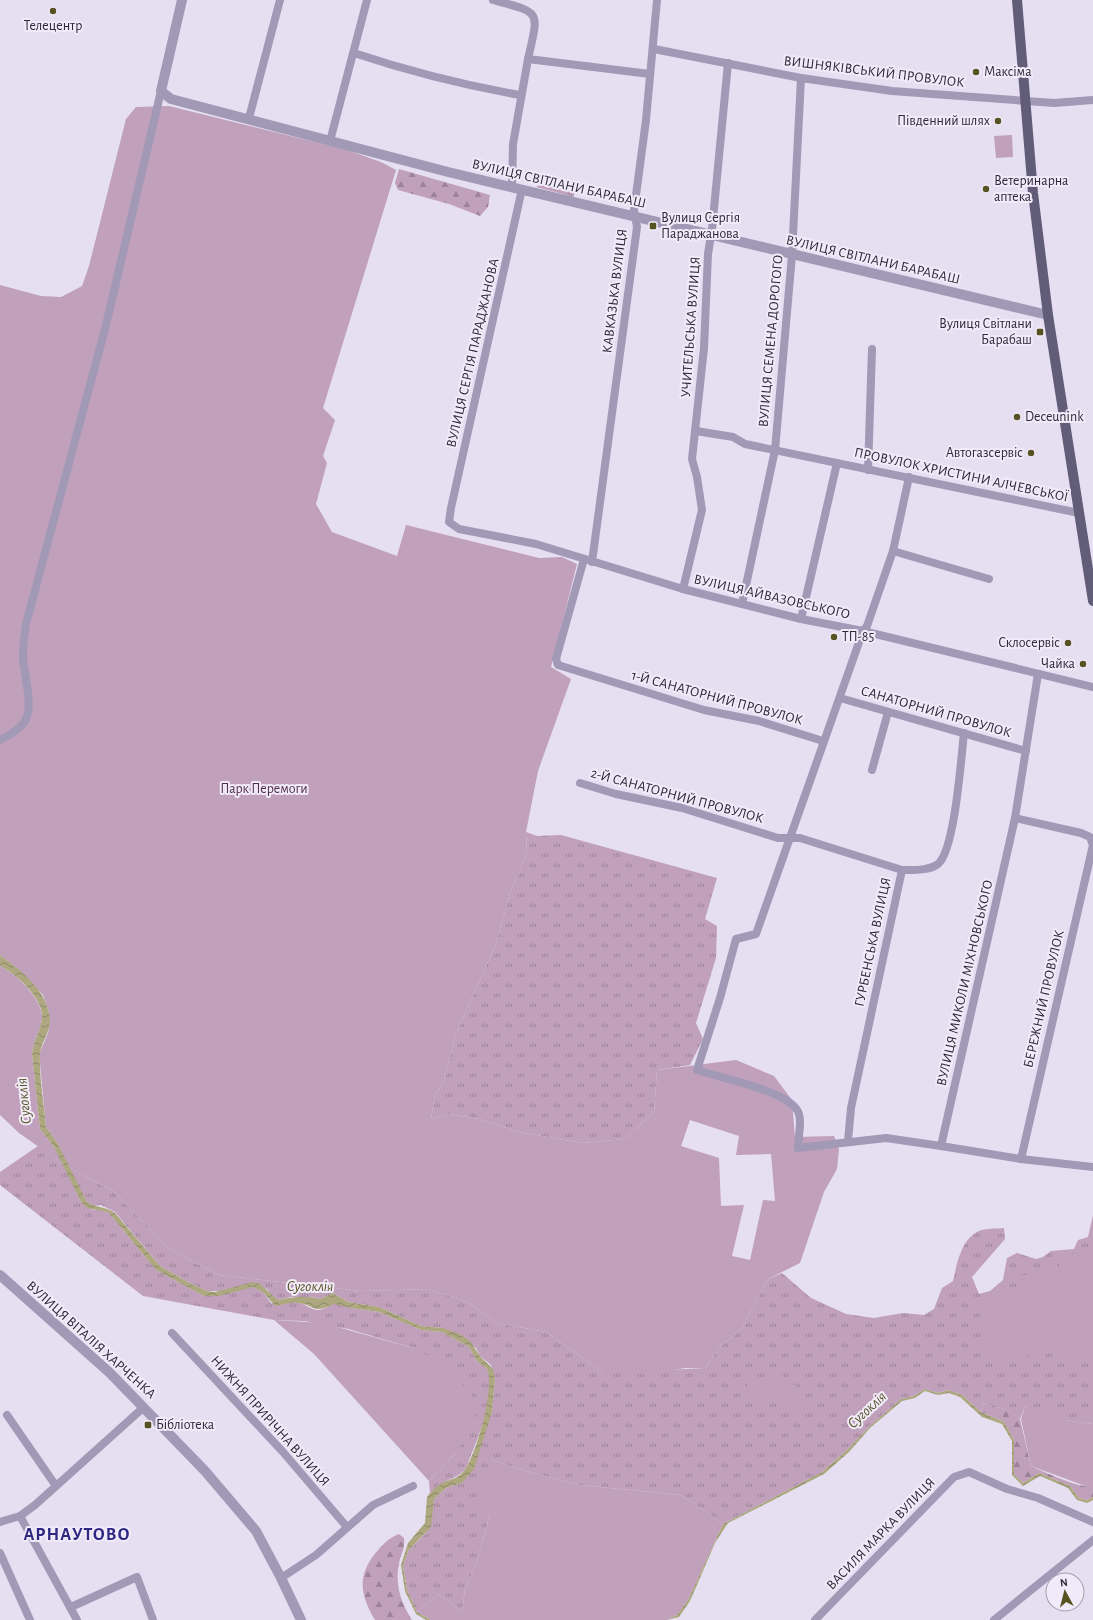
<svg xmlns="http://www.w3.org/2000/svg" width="1093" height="1620" viewBox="0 0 1093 1620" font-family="'Alegreya Sans',sans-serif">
	<defs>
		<pattern id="grass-tufts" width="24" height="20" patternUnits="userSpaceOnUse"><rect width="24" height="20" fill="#c0a0ba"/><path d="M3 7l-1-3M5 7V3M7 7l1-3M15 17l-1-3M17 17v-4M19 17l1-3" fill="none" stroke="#9c8398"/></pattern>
		<pattern id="forest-firs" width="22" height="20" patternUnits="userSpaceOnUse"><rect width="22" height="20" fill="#c0a0ba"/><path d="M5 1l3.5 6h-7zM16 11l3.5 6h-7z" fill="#9c8398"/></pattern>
		<pattern id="water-waves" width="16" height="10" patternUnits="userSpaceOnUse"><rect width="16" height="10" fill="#ada87f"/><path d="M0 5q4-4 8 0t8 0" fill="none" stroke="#8d8969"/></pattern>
	</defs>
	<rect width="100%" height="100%" fill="#e6dff2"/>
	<g fill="url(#grass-tufts)">
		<polygon points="540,185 574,193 574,197 536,187"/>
		<polygon points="526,832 537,836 561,835 717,878 705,919 717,926 716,958 696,1023 703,1039 690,1065 657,1070 654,1112 625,1139 582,1143 519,1132 479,1119 449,1114 431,1119 435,1094 443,1084 455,1036 496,944 510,893 527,853"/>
		<path d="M38 1146 63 1164 81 1202 93 1210H101L109 1213 156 1270 204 1296 253 1287 264 1293 271 1303C283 1306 288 1301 299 1303 306 1304 312 1311 319 1310 324 1309 330 1306 334 1303L351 1308 379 1312 421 1330 442 1332 469 1347 477 1361 487 1369C498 1396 476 1441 467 1466 460 1477 453 1477 443 1483 438 1485 434 1490 430 1493L429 1481 456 1453 413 1348 348 1329 304 1321 274 1320 143 1296 0 1185V1172Z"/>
		<path d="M69 1168 113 1191 171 1250 219 1275 361 1291 429 1289 467 1302 497 1323 546 1332 604 1373 705 1368 721 1346 742 1328 768 1279 782 1273 811 1298 846 1314 874 1318 903 1313 924 1315 934 1309 942 1288 953 1281C957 1264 961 1239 979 1231 986 1228 997 1229 1004 1228L1005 1239 972 1277 979 1294 990 1291 1003 1280 1007 1258 1017 1253 1036 1259 1043 1257 1051 1251 1074 1249 1078 1240 1088 1237 1093 1215V1424L1065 1420 1025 1406 1020 1419 1010 1411 983 1403 981 1412 962 1395 949 1390 938 1393 925 1389 914 1396 901 1399 869 1427 847 1450 822 1472 723 1524 681 1495 579 1485 522 1470 490 1459V1514L476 1564 465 1589 462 1612 439 1594 417 1612 407 1590 403 1566 408 1551 426 1533 434 1499 446 1488 462 1483 492 1412 495 1379 491 1365 480 1356 476 1348 443 1328 421 1326 379 1307 348 1302 333 1293 320 1299 313 1297H291L278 1300 273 1298 267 1289 246 1284 223 1291H207L188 1282 160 1266 115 1212 101 1205 93 1206 87 1202Z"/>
	</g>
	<g fill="url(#forest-firs)">
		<polygon points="399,169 490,195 488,207 480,216 449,204 398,190 395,183"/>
		<path d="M983 1403 1011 1411 1020 1419 1031 1466C1045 1472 1079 1489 1093 1486V1497L1087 1500 1079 1498 1070 1486 1039 1473 1023 1483 1014 1474V1440L1004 1422 981 1412Z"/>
		<path d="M399 1534 404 1538C405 1546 403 1551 400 1559 394 1582 400 1601 412 1620H375C359 1593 357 1573 379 1549 385 1542 391 1537 399 1534Z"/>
	</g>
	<g fill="#c0a0ba" fill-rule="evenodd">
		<path d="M169 106 347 150 381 162 396 170 323 408 335 420 323 456 327 463 316 504 332 532 397 556 406 525 539 558 562 557 577 564 551 667 571 679 538 771 526 832 527 853 510 893 496 944 455 1036 443 1084 435 1094 431 1119 449 1114 479 1119 519 1132 582 1143 625 1139 654 1112 657 1070 736 1060 774 1076 792 1100 795 1137 834 1136 839 1149 837 1169 824 1192 800 1263 768 1279 742 1328 721 1346 705 1368H685L650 1374 604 1373 546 1332 497 1323 467 1302 429 1289 361 1291 219 1275 171 1250 113 1191 69 1168 58 1144 46 1127 40 1063V1052L48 1033 50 1022 48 1009 43 995 16 967 0 955V285L41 296 61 297 82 286 89 266 126 119 136 107ZM690 1120 739 1136 736 1155 771 1154 775 1201 763 1200 750 1260 732 1256 744 1205 721 1206 719 1158 681 1146Z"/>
		<polygon points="1012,135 1013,157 996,158 994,136"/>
		<path d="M0 966C15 973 43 999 42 1018 41 1030 33 1041 32 1054L40 1129 54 1147 63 1164 19 1133 0 1115Z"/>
		<polygon points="1093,1251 1093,1369 1091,1370 1089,1357 1057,1362 1052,1349 1028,1351 1027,1359 987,1363 981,1296 1017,1289 1017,1276 1060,1271 1058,1255"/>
		<polygon points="274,1320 323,1323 413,1348 429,1356 458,1379 472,1395 476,1413 468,1434 456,1453 429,1481 314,1354"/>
		<polygon points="777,1371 801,1390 800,1410 744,1395 749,1380 768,1378"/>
		<polygon points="1025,1406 1058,1412 1065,1420 1093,1424 1093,1486 1088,1487 1031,1466 1021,1419"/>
		<polygon points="490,1459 522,1470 579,1485 681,1495 723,1524 688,1600 677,1615 667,1620 431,1620 417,1612 439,1594 462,1612 465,1589 476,1564 490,1514 474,1508"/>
	</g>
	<g fill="url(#water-waves)">
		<path d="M0 955C22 971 49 992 50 1021 50 1033 41 1042 40 1054 39 1077 44 1103 46 1127L58 1144 87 1202C96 1208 105 1206 115 1213L160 1266 188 1282 207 1291 215 1292 253 1282 260 1284 278 1300C291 1297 307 1295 320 1299L333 1293 348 1302 379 1307 421 1326 443 1328 460 1334 470 1341 480 1356 493 1369 495 1379 492 1412 474 1469 462 1483 446 1488 434 1499 431 1527 408 1551 403 1566 407 1590 417 1612 431 1620H426L416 1614 405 1591 401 1565 408 1543 425 1523 427 1497C431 1491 438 1485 444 1482 451 1479 457 1479 463 1472 476 1457 495 1388 487 1369L477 1361 469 1347 442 1332 421 1330 379 1312 351 1308 334 1304C310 1315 317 1305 298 1303 289 1302 283 1305 275 1306L264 1293 253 1287 219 1296H204L156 1270 109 1213C98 1208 88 1212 81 1202L54 1147 40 1129 32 1054C33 1041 41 1030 42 1018 44 999 15 973 0 966Z"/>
		<polygon points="925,1389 938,1393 949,1390 962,1395 981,1412 1004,1422 1014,1440 1014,1474 1023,1483 1039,1473 1070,1486 1079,1498 1087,1500 1093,1497 1093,1500 1087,1503 1077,1500 1068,1488 1040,1476 1023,1486 1012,1475 1012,1441 1002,1424 982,1417 960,1397 949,1393 938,1395 925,1391 915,1398 902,1401 870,1428 849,1452 824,1474 728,1523 715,1543 690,1601 679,1617 667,1620 677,1615 688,1600 723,1524 822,1472 847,1450 869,1427 901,1399 914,1396"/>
	</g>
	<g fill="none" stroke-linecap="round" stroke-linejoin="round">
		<g stroke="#a199b5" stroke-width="8">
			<path d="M493 0C542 13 539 10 528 59L650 74"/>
			<polyline points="654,49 801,78 892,91 1054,103 1093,100"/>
			<path d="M354 53C408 71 463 85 520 95"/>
			<polyline points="249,118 280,0"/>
			<polyline points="330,141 367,0"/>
			<polyline points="512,187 513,144 528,59"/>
			<polyline points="522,189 451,508 449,522 459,529 536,544 683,589 801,619 863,631 1093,687"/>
			<polyline points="696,431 733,437 745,444 1079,513"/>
			<polyline points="868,470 872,349"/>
			<path d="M909 477 893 551 867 626 863 631 756 934 736 939 720 998 697 1070C720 1078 792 1091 799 1114 802 1123 798 1138 798 1148L886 1138 941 1146"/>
			<polyline points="893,551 989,579"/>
			<polyline points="584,559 556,659 558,665 704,710 759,721 823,741"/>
			<polyline points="592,562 637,227 634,210 646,120 657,0"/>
			<polyline points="683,589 702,510 697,477 692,459 704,348 708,254 712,229 728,63"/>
			<polyline points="742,604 775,450 792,255 801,78"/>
			<polyline points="801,619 837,463"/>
			<polyline points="1038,674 1015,818 941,1146 1021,1159 1093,1167"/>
			<polyline points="840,698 1026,751"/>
			<path d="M0 740C10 735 21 729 26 719 33 705 24 674 23 657 23 646 24 635 26 624L106 325 161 91"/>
			<polyline points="872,770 888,712"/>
			<polyline points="580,783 616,794 682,808 778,838 800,838 902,870"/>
			<polyline points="1015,818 1081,833 1090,837 1093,845 1021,1159"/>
			<path d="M848 1141 851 1108 902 870C913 870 929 871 938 864 955 850 961 758 964 733"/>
			<polyline points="172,1333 283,1452 347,1527"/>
			<polyline points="7,1415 56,1486"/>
			<polyline points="20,1516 77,1620"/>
			<polyline points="0,1522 20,1516 35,1505 144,1407"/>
			<polyline points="0,1553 30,1620"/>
			<polyline points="281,1578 316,1555 373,1505 413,1486"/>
			<polyline points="71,1607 137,1577 153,1620"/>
			<polyline points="815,1620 954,1477 969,1472 1007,1489 1038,1498 1093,1522"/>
			<polyline points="994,1620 1093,1540"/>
		</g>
		<g stroke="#a199b5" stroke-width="10">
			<polyline points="182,0 161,91 171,99 448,172 1048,315"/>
			<polyline points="0,1275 110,1373 205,1471 256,1531 281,1578 301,1620"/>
		</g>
		<polyline stroke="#615c78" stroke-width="10" points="1017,0 1033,193 1048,315 1093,601"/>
	</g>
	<g fill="#575222" stroke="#f1ebf9" stroke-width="1.5">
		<circle cx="53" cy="11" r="4"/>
		<circle cx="976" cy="72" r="4"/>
		<circle cx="998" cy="121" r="4"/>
		<circle cx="986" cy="189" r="4"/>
		<rect x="649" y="222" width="8" height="8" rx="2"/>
		<rect x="1036" y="328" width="8" height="8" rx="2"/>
		<circle cx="1017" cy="417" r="4"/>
		<circle cx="1031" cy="453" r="4"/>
		<circle cx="834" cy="637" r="4"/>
		<circle cx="1068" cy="643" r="4"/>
		<circle cx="1083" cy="664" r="4"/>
		<rect x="144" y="1421" width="8" height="8" rx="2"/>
	</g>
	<g text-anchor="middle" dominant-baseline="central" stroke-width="4" stroke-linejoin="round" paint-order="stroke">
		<g font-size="14" fill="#2c2a38" stroke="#f1ebf9" text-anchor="start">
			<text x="53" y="26" text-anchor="middle">Телецентр</text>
			<text x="984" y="72">Максіма</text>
			<text x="990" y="121" text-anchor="end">Південний шлях</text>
			<text x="994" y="181">Ветеринарна<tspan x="994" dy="16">аптека</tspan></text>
			<text x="661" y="218">Вулиця Сергія<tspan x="661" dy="16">Параджанова</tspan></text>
			<text x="1032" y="324" text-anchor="end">Вулиця Світлани<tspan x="1032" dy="16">Барабаш</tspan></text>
			<text x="1025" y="417">Deceunink</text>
			<text x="1023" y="453" text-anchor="end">Автогазсервіс</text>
			<text x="842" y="637">ТП-85</text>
			<text x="1060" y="643" text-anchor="end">Склосервіс</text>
			<text x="1075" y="664" text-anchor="end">Чайка</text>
			<text x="156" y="1425">Бібліотека</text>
		</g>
		<g font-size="14" fill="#2c2a38" stroke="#f1ebf9">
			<text transform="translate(874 72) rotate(7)">ВИШНЯКІВСЬКИЙ ПРОВУЛОК</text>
			<text transform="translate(559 184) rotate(13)">ВУЛИЦЯ СВІТЛАНИ БАРАБАШ</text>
			<text transform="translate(873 260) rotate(13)">ВУЛИЦЯ СВІТЛАНИ БАРАБАШ</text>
			<text transform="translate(615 291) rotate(-83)">КАВКАЗЬКА ВУЛИЦЯ</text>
			<text transform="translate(691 327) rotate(-86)">УЧИТЕЛЬСЬКА ВУЛИЦЯ</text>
			<text transform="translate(771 341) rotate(-85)">ВУЛИЦЯ СЕМЕНА ДОРОГОГО</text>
			<text transform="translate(473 353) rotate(-77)">ВУЛИЦЯ СЕРГІЯ ПАРАДЖАНОВА</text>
			<text transform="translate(961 475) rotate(12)">ПРОВУЛОК ХРИСТИНИ АЛЧЕВСЬКОЇ</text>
			<text transform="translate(772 597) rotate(13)">ВУЛИЦЯ АЙВАЗОВСЬКОГО</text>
			<text transform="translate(717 698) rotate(15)">1-Й САНАТОРНИЙ ПРОВУЛОК</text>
			<text transform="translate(936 712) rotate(16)">САНАТОРНИЙ ПРОВУЛОК</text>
			<text transform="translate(677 796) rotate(15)">2-Й САНАТОРНИЙ ПРОВУЛОК</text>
			<text transform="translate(873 942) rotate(-78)">ГУРБЕНСЬКА ВУЛИЦЯ</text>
			<text transform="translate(965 983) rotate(-77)">ВУЛИЦЯ МИКОЛИ МІХНОВСЬКОГО</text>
			<text transform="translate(1044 999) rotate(-77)">БЕРЕЖНИЙ ПРОВУЛОК</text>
			<text transform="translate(91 1340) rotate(42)">ВУЛИЦЯ ВІТАЛІЯ ХАРЧЕНКА</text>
			<text transform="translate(270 1421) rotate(48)">НИЖНЯ ПРИРІЧНА ВУЛИЦЯ</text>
			<text transform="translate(881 1534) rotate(-46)">ВАСИЛЯ МАРКА ВУЛИЦЯ</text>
		</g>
		<g font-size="14" fill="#542f4d" stroke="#f1ebf9">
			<text x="264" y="789">Парк Перемоги</text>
		</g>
		<g font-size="15" font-style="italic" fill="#575222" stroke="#f1ebf9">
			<text transform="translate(24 1101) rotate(-96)">Сугоклія</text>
			<text x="310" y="1286">Сугоклія</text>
			<text transform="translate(867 1410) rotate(-43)">Сугоклія</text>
		</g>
		<g font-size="18" font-weight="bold" letter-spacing="1" fill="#2f2882" stroke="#f1ebf9">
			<text x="77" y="1535">АРНАУТОВО</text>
		</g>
	</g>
	<g transform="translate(1065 1592) rotate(353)"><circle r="19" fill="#f1ebf9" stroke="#a29eac"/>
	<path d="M0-3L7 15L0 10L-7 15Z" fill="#575222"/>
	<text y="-6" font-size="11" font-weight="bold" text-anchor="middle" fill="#2c2a38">N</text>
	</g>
</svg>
